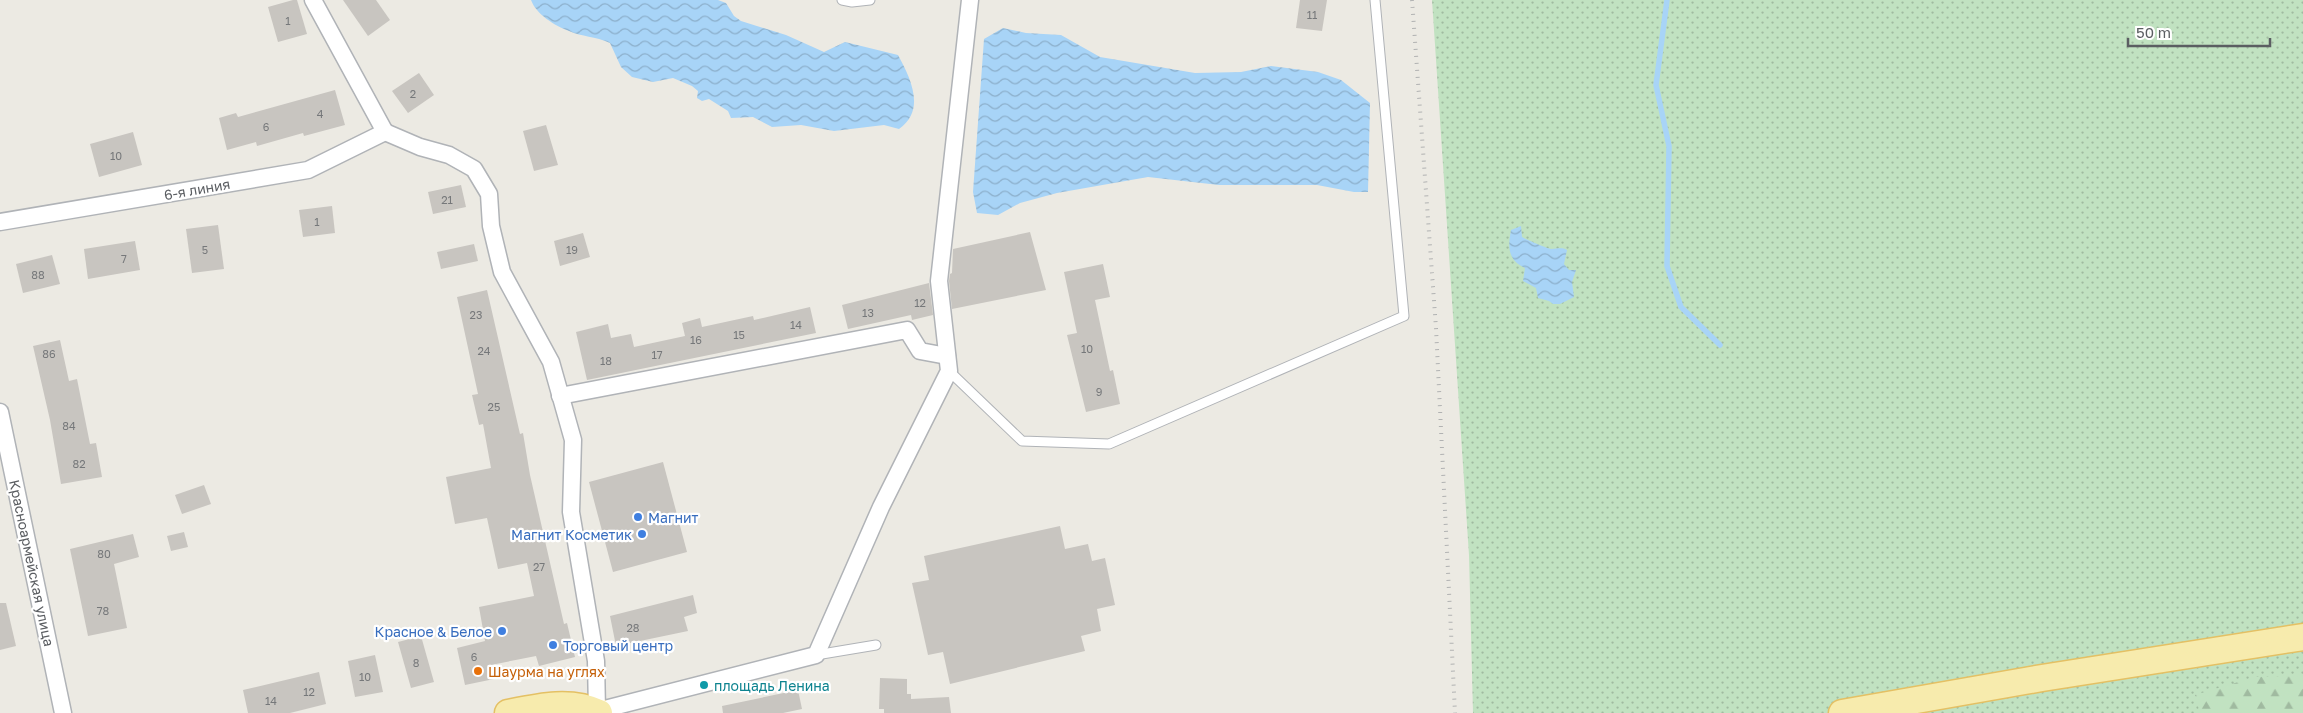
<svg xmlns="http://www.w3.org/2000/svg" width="2303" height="713" viewBox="0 0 2303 713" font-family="'Golos Text',sans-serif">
	<defs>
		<pattern id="grass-dots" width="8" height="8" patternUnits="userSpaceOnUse" patternTransform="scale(1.25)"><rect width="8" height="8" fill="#c1e2c1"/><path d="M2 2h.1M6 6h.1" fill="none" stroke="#a0baa0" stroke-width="1.8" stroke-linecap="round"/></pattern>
		<pattern id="forest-firs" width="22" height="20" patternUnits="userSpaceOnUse" patternTransform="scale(1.25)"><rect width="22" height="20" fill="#c1e2c1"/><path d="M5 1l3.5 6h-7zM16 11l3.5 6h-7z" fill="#a0baa0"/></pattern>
		<pattern id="water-waves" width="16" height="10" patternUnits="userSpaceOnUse" patternTransform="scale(1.25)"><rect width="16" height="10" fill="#a8d4f7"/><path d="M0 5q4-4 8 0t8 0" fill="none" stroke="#8cafcb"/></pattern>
	</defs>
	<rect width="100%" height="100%" fill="#eceae3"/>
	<polygon fill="url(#grass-dots)" points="1432,0 2303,0 2303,713 1473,713 1469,555"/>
	<polygon fill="url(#forest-firs)" points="2303,676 2303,713 2200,713 2195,695 2255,677"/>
	<g fill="url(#water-waves)">
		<path d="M531 0H718L726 3 734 16 741 21 786 35 824 52 845 42 898 55C911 79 926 110 899 129L884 125 834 131 801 125 772 127 753 117 731 118 728 111 709 99 702 101 697 98 698 91 692 86 673 78 653 82 632 77 621 67 610 43C595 36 582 37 569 31 555 26 536 14 531 0Z"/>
		<polygon points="1003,28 1026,33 1061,35 1100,57 1195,73 1241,72 1271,66 1318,72 1341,80 1370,103 1368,192 1354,192 1317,185 1219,185 1148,177 1057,193 1020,203 998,215 977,213 973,192 984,39"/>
		<path d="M1521 226 1522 237C1525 239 1548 249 1551 249 1558 249 1561 247 1567 250L1564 264 1569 270H1576L1572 282 1574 297 1560 304H1553L1549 301 1538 298 1536 288 1523 281 1525 268C1507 260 1508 246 1511 230Z"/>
	</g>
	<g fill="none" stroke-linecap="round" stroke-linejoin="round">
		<polyline stroke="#a8d4f7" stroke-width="5.5" points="1667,0 1656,85 1669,146 1667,266 1681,307 1720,345"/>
	</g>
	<g fill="#c8c5c0">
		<polygon points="293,0 297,0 307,34 278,42 268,7"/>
		<polygon points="343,0 376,0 390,20 368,36"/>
		<polygon points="1300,0 1327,0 1322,31 1296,28"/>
		<polygon points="419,73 434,95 408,113 392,91"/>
		<polygon points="335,90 345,125 304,136 303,133 257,146 256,142 227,150 219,118 236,113 238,117"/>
		<polygon points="546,125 558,165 534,171 523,131"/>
		<polygon points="133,132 142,165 99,177 90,144"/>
		<polygon points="461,185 466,207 433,214 428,192"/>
		<polygon points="332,206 335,233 303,237 299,210"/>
		<polygon points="218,225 224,269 192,273 186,229"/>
		<polygon points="1030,232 1046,290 952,309 949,281 950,274 952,273 953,249"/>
		<polygon points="583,233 590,257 560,266 554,241"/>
		<polygon points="135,241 140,270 88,279 84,249"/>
		<polygon points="474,244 478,261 441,269 437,252"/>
		<polygon points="52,255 60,284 23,293 16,264"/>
		<polygon points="1103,264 1110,297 1095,300 1110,371 1113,370 1120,404 1086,412 1067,335 1077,333 1064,272"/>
		<polygon points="929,283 933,315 912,320 911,315 848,329 842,305"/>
		<polygon points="487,290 520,434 523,433 530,475 564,624 567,623 575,657 539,666 536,656 491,665 494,679 465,685 457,648 485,641 479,607 534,596 527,563 498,569 487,518 455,524 446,477 491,468 483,424 479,425 472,395 478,394 457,297"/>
		<polygon points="810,307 816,333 587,380 576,332 608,324 611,338 631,334 634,347 685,336 682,323 700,318 702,327 753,316 754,320"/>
		<polygon points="60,340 69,381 77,379 90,444 96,443 102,477 61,484 50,420 33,346"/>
		<polygon points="663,462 687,552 613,572 589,482"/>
		<polygon points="204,485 211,504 182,514 175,495"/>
		<polygon points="1060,526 1065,549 1088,544 1092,561 1105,558 1115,605 1097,609 1101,631 1081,636 1085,651 950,684 943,652 928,655 912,583 929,580 924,556"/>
		<polygon points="184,532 188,547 171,551 167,536"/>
		<polygon points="133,534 139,557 114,564 127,628 88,636 70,549"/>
		<polygon points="693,595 697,613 684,617 688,631 616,646 610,616"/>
		<polygon points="0,603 6,603 16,646 0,650"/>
		<polygon points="421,636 434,682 411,688 398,642"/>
		<polygon points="375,655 383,692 355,697 348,661"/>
		<polygon points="319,672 326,704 290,713 248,713 243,690"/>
		<polygon points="880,678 907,679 907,694 911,694 911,699 949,697 951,713 884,713 884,709 879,709"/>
		<polygon points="798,690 802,709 783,713 723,713 722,706"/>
	</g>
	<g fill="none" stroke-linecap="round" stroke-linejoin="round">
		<defs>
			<g id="service">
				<polyline points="842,0 852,2 870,0"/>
				<polyline points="949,371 1022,441 1109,444 1404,316 1375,0"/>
				<polyline points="816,655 876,645"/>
			</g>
			<g id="minor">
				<polyline points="313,0 385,132"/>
				<polyline points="385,132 420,147 449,155 474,169 489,194 491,226 502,272 551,362 573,440 571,512 596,661 597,711 816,655 881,507 949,371 939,281 970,0"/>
				<polyline points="0,222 308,170 385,132"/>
				<polyline points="560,396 907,330 920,351 947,356"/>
				<polyline points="0,412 63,713"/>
			</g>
			<g id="primary">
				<path d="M508 713C537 707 571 699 599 713"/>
				<polyline points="1842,713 2042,678 2303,637"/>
			</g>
		</defs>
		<use href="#service" stroke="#b0b3b7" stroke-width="11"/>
		<use href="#minor" stroke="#b0b3b7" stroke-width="19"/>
		<use href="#primary" stroke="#e4c064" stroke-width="29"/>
		<use href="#service" stroke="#fff" stroke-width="9"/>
		<use href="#minor" stroke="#fff" stroke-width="16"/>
		<use href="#primary" stroke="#f7ebad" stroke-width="26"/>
		<polyline stroke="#b1b2b2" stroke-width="4" stroke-dasharray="1 6" stroke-linecap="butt" points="1412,0 1436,328 1455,713"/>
	</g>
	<g fill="#3f7fe0" stroke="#fff" stroke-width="2">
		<circle cx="638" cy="517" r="5"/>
		<circle cx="642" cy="534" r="5"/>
		<circle cx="502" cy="631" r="5"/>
		<circle cx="553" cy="645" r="5"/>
	</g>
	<circle fill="#e8710a" stroke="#fff" stroke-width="2" cx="478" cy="671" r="5"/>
	<circle fill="#0f9aa8" stroke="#fff" stroke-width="2" cx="704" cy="685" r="5"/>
	<g text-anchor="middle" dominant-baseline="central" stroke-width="4.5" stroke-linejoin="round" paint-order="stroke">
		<g font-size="11" fill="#76787a">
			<text x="1312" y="14">11</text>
			<text x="288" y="20">1</text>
			<text x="413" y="93">2</text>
			<text x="320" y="113">4</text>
			<text x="266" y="126">6</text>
			<text x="116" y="155">10</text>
			<text x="447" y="199">21</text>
			<text x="317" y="221">1</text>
			<text x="205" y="249">5</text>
			<text x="572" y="249">19</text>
			<text x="124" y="258">7</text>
			<text x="38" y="274">88</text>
			<text x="920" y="302">12</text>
			<text x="868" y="312">13</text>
			<text x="476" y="314">23</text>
			<text x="796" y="324">14</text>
			<text x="739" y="334">15</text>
			<text x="696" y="339">16</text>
			<text x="1087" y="348">10</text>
			<text x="484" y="350">24</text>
			<text x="49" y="353">86</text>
			<text x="657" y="354">17</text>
			<text x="606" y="360">18</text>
			<text x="1099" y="391">9</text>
			<text x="494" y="406">25</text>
			<text x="69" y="425">84</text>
			<text x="79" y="463">82</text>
			<text x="104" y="553">80</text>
			<text x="539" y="566">27</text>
			<text x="103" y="610">78</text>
			<text x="633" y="627">28</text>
			<text x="474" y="656">6</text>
			<text x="416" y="662">8</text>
			<text x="365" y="676">10</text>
			<text x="309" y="691">12</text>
			<text x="271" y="700">14</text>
		</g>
		<g font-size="14" fill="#5b5e62" stroke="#fff">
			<text transform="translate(197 189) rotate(-10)">6-я линия</text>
			<text transform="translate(32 563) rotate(78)">Красноармейская улица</text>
		</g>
		<g font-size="14" fill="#366cbe" stroke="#fff" text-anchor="start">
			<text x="648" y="517">Магнит</text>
			<text x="632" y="534" text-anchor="end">Магнит Косметик</text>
			<text x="492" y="631" text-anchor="end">Красное &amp; Белое</text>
			<text x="563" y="645">Торговый центр</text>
		</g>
		<g font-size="14" fill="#c56008" stroke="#fff" text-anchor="start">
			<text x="488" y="671">Шаурма на углях</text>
		</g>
		<g font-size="14" fill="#0d838f" stroke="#fff" text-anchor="start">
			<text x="714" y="685">площадь Ленина</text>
		</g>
	</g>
	<path d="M2128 38v8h142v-8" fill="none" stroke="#5b5e62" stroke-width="2.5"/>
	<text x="2136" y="38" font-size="15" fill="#5b5e62" stroke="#ffffff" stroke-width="4" paint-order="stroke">50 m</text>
</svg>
